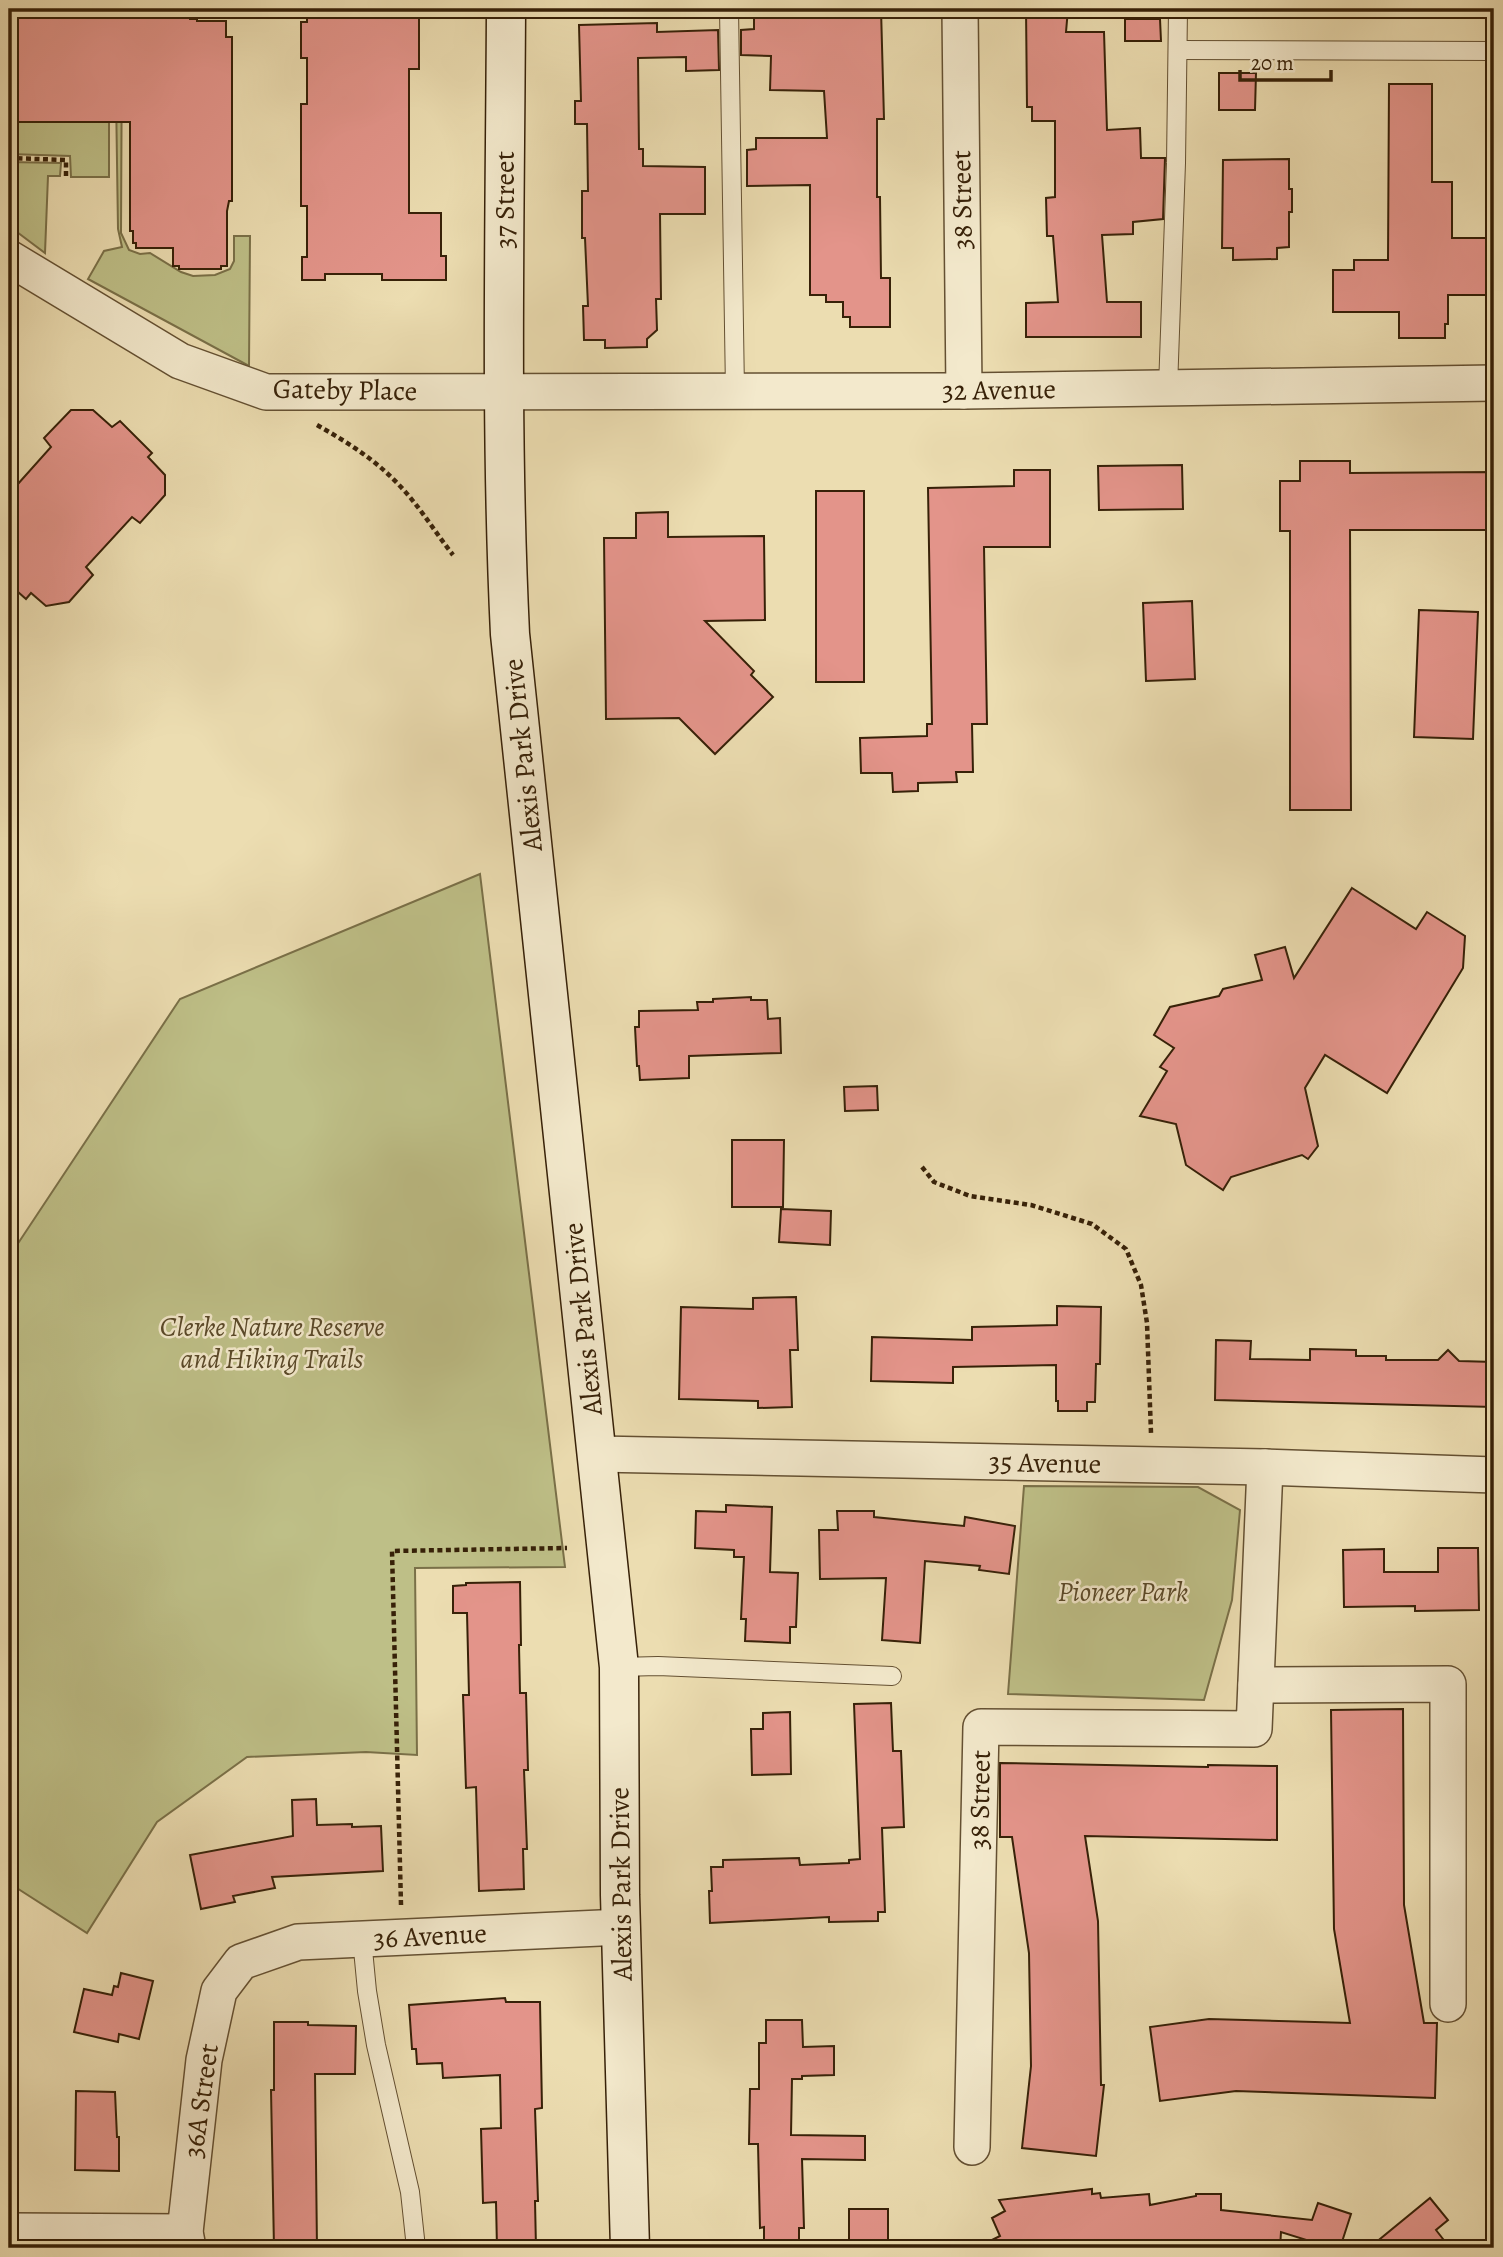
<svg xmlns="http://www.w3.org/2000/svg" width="1503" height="2257" viewBox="0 0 1503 2257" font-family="Alegreya,serif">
	<rect width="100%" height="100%" fill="#ecddb1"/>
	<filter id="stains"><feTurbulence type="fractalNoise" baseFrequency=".00286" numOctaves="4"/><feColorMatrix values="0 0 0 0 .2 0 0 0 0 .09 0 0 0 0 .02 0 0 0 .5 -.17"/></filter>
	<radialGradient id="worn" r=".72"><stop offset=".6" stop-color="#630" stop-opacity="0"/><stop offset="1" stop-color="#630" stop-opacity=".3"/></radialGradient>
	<g fill="#bebf87" stroke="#7a7048" stroke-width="2">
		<polygon points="101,9 113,9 113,13 127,13 126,28 122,29 121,233 129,250 140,254 150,253 181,272 193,276 215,275 230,269 234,261 234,236 250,236 249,366 88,279 104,251 122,247 118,229 116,95 109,96 109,177 71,177 70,156 9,154 9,122 101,122"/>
		<polygon points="9,162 61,163 60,176 48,176 45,253 9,226"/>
		<polygon points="480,874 565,1567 415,1568 417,1755 366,1752 247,1757 157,1822 87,1933 9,1883 9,1257 180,999"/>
		<polygon points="1024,1486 1198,1487 1240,1510 1232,1600 1204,1700 1008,1694"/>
	</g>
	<g fill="#e3948a" stroke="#372108" stroke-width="2">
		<polygon points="9,9 101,9 101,17 162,17 169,10 190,10 190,19 197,19 197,21 226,21 226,37 232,37 232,201 229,201 227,211 227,266 221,266 221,269 179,269 179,266 173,266 173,248 136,248 136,243 133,243 133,231 130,231 130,122 9,122"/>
		<polygon points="307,9 404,9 404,11 419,11 419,69 409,69 409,213 441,213 441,256 446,256 446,280 382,280 382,274 325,274 325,280 302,280 302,257 307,257 307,206 301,206 301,104 307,104 307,58 301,58 301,22 307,22"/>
		<polygon points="788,9 881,9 884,119 877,119 877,197 880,197 881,278 890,278 890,327 850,327 850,317 843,317 843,302 826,302 826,295 810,295 810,185 747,186 747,150 756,149 756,138 827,138 824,91 770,90 771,56 741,55 741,30 754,29 754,16 788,16"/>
		<polygon points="1026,9 1068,9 1066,32 1104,32 1107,130 1140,128 1141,158 1165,158 1163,219 1133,222 1133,234 1102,235 1107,302 1141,302 1141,337 1026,337 1026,303 1058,302 1053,236 1047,236 1046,198 1055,197 1055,121 1032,121 1032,107 1027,107"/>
		<polygon points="1125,19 1160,19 1161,41 1125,41"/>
		<polygon points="657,23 657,32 718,30 719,70 686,71 686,57 638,58 639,149 643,149 643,166 705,167 705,214 660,214 661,299 656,299 657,330 647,339 647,347 605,348 605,340 584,340 583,306 588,306 585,238 582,238 582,191 588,191 587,124 575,124 575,101 581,101 579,25"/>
		<polygon points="1219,73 1256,73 1255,110 1219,110"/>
		<polygon points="1389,84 1432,84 1432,182 1452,182 1452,238 1494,238 1494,295 1448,295 1448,324 1445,324 1445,338 1399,338 1399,312 1333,312 1333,270 1354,270 1354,260 1388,260"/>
		<polygon points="1289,159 1289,189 1292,189 1292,212 1289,212 1289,247 1277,248 1277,259 1233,260 1233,248 1222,248 1223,160"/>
		<polygon points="71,410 93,410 112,427 120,421 152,453 148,457 165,475 165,495 140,523 132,517 86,567 93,575 69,602 46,606 31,593 26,599 9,584 9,494 51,447 44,438"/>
		<polygon points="1300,461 1350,461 1350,473 1494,472 1494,530 1350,530 1351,810 1290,810 1290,531 1280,531 1280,481 1300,481"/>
		<polygon points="1182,465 1183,509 1099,510 1098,466"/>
		<polygon points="1014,470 1050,470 1050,547 984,547 987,724 972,724 973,772 956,772 957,782 918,783 918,791 893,792 892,773 861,773 860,738 927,736 927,724 932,724 928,488 1014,486"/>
		<rect x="816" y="491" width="48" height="191"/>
		<polygon points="668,512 668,537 764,536 765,620 705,621 754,671 751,675 773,697 715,754 679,718 606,719 604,538 636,538 636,513"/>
		<polygon points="1192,601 1195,679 1146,681 1143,603"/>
		<polygon points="1419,610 1478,612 1473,739 1414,737"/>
		<polygon points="1352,888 1416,929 1427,912 1465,936 1463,968 1387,1093 1325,1055 1305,1088 1318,1146 1308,1159 1302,1155 1231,1177 1223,1190 1186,1165 1176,1124 1140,1116 1167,1071 1160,1067 1174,1048 1154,1035 1170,1007 1219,996 1223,989 1262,980 1255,955 1285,947 1294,978"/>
		<polygon points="751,997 751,1000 767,1000 768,1019 780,1018 781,1053 689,1056 689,1078 640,1080 639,1066 637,1066 635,1027 639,1027 639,1011 698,1010 697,1002 713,1002 713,999"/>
		<polygon points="877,1086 878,1110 845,1111 844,1087"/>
		<polygon points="732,1140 784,1140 783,1207 732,1207"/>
		<polygon points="781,1209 831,1211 830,1245 779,1242"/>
		<polygon points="796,1297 798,1350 790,1350 792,1407 758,1408 758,1401 679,1399 681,1307 753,1309 753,1298"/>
		<polygon points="1057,1306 1101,1307 1100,1364 1096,1364 1095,1402 1087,1402 1087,1411 1058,1411 1058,1401 1056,1401 1056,1365 953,1367 953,1383 871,1381 872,1337 972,1340 972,1327 1057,1325"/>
		<polygon points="1216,1340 1251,1341 1250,1359 1310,1360 1310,1349 1356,1350 1356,1356 1386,1356 1386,1360 1438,1360 1448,1350 1459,1361 1494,1362 1494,1407 1215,1400"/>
		<polygon points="726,1505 772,1507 770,1572 798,1573 796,1627 790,1627 790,1643 745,1641 746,1619 741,1619 744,1557 734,1557 734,1550 695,1548 696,1511 726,1512"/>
		<polygon points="837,1511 874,1511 874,1517 964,1526 965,1517 1015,1526 1009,1574 979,1570 980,1566 925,1561 920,1643 882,1640 886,1578 820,1579 819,1530 838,1530"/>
		<polygon points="1438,1548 1478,1548 1479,1610 1415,1611 1415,1606 1344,1607 1343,1550 1384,1549 1384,1572 1438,1572"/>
		<polygon points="520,1582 521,1645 519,1645 520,1693 526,1693 528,1770 524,1770 527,1849 523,1849 524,1889 479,1891 476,1787 466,1788 463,1695 469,1695 467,1613 453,1613 453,1586 466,1585 466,1583"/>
		<polygon points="891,1703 893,1751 901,1751 904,1827 882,1828 885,1912 878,1912 878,1921 829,1922 829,1917 710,1923 709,1891 712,1891 711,1867 723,1867 723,1860 799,1858 800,1865 849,1863 849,1860 860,1859 854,1704"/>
		<polygon points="1403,1709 1404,1905 1424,2023 1437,2023 1435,2098 1236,2091 1160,2101 1150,2027 1209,2019 1350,2023 1334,1929 1331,1710"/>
		<polygon points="790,1712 791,1774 752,1775 751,1729 763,1729 763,1713"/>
		<polygon points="1000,1763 1208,1767 1208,1765 1277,1766 1277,1840 1085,1836 1098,1921 1101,2085 1104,2085 1096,2156 1022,2148 1031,2066 1029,1953 1012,1837 1000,1837"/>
		<polygon points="316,1799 317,1825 352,1824 352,1827 381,1826 383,1871 272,1877 275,1888 233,1896 235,1902 201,1909 190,1855 293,1836 292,1800"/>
		<polygon points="121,1973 153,1981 139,2039 119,2034 118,2042 74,2032 84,1989 112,1995 114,1986 118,1987"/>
		<polygon points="505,1998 506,2002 540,2002 542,2108 535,2109 538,2201 535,2201 536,2248 497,2248 496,2202 483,2203 481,2129 501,2128 500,2075 443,2078 442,2063 417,2064 416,2049 412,2049 409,2005"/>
		<polygon points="766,2020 802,2020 803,2047 834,2046 834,2075 802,2076 802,2079 792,2079 791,2135 865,2136 865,2160 802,2159 804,2228 799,2228 799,2244 764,2245 764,2227 760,2228 758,2144 749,2144 750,2089 759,2089 759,2043 766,2043"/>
		<polygon points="274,2022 308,2022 308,2025 356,2026 355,2074 315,2074 317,2248 274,2248 271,2090 274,2090"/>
		<polygon points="76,2091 115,2092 117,2137 119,2137 119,2171 75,2170"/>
		<polygon points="1092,2189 1092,2194 1100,2193 1101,2198 1149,2194 1150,2205 1196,2196 1196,2194 1221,2194 1221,2210 1312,2220 1318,2203 1351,2214 1340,2248 1332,2248 1281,2232 1280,2248 1181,2248 1181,2240 1113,2248 976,2248 1000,2236 992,2218 1005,2211 999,2200"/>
		<polygon points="1430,2198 1448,2220 1436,2230 1450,2248 1369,2248"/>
		<rect x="849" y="2209" width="39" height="32"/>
	</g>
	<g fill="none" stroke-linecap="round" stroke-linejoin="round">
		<defs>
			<g id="lane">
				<polyline points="729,9 735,391"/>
				<polyline points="1178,50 1494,51"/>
				<polyline points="1168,388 1176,163 1178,9"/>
				<polyline points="619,1667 658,1666 892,1676"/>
				<polyline points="362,1939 367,1991 376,2045 410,2192 416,2248"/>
			</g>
			<g id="street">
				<polyline points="960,9 964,391"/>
				<polyline points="9,258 180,361 266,392 964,391 1494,383"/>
				<polyline points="597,1454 1265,1467 1494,1475"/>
				<polyline points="1256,1685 1448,1684 1448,2004"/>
				<polyline points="972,2147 981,1727 1254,1729 1265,1467"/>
				<polyline points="9,2231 185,2232"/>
				<polyline points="188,2248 185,2232 204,2060 219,1991 241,1962 298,1942 622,1927"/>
			</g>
			<path id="secondary" d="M506 9C505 217 500 426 510 634L619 1667 620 1895 630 2248"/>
		</defs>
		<use href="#lane" stroke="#645032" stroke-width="20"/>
		<use href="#street" stroke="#645032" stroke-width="38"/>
		<use href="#secondary" stroke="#372108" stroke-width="41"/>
		<g stroke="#372108" stroke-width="4.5" stroke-dasharray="5 3.5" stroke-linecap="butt">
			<polyline points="9,158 66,160 66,176"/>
			<path d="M317 425C347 442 376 460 400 486 420 507 435 532 453 555"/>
			<polyline points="922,1167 934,1182 970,1196 1031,1205 1092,1224 1126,1249 1141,1285 1147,1323 1151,1433"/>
			<polyline points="401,1905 392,1551 567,1548"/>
		</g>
		<use href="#lane" stroke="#f3e9cc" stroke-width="18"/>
		<use href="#street" stroke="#f3e9cc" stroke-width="35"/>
		<use href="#secondary" stroke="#f3e9cc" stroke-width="38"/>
	</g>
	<g text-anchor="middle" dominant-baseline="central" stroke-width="5" stroke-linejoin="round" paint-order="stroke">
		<g font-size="28" fill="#372108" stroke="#f3e9cc">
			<text transform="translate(505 200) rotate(-90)">37 Street</text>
			<text transform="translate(962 200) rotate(-91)">38 Street</text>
			<text transform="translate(345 390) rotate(1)">Gateby Place</text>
			<text transform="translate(999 390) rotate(-1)">32 Avenue</text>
			<text transform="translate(523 755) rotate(-96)">Alexis Park Drive</text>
			<text transform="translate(583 1319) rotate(-96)">Alexis Park Drive</text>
			<text transform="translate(1045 1463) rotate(1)">35 Avenue</text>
			<text transform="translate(980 1800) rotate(-89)">38 Street</text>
			<text transform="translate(621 1884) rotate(-91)">Alexis Park Drive</text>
			<text transform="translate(430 1936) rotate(-3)">36 Avenue</text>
			<text transform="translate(201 2101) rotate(-82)">36A Street</text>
		</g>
		<g font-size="28" font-style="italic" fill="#594828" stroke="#f3e9cc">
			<text x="272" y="1327">Clerke Nature Reserve<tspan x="272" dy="32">and Hiking Trails</tspan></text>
			<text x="1123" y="1592">Pioneer Park</text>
		</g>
	</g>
	<rect width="1503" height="2257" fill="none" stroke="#ecddb1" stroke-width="35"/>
	<rect x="10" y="10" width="1482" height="2236" fill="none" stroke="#372108" stroke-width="3.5"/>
	<rect x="18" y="18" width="1468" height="2222" fill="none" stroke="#372108" stroke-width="2"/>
	<path d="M1240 70v10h91v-10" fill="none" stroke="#372108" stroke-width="3.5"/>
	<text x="1251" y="70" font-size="21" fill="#372108" stroke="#f3e9cc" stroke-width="5" paint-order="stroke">20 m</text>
	<rect width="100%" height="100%" filter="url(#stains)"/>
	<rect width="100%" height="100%" fill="url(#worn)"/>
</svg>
